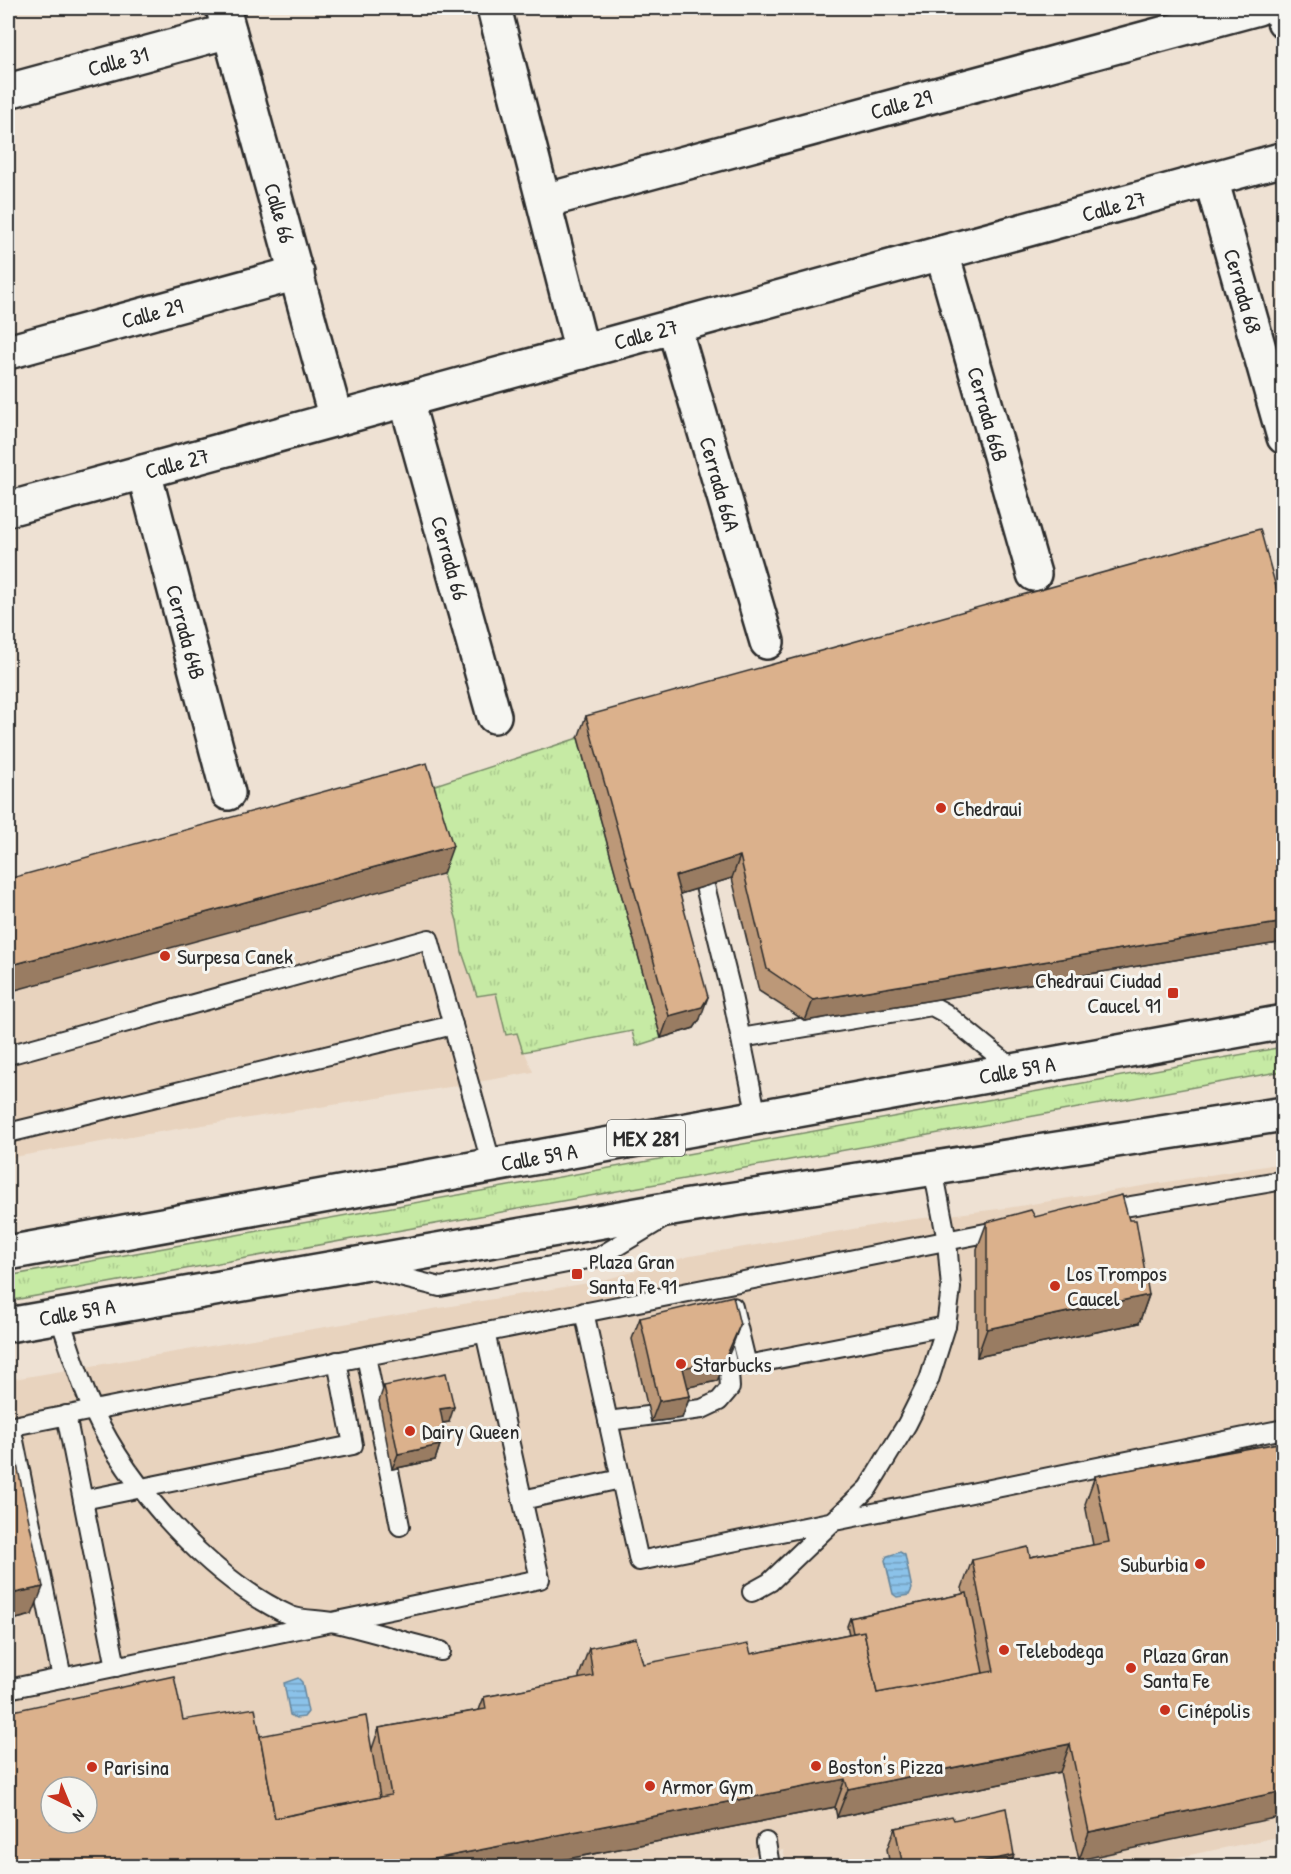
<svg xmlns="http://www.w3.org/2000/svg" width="1291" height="1874" viewBox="0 0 1291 1874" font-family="'Patrick Hand',sans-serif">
	<defs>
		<pattern id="grass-tufts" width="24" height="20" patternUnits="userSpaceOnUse" patternTransform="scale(1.5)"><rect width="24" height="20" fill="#c6eaa4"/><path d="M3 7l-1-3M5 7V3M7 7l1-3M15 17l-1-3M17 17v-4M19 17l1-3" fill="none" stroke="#aac98d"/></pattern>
		<pattern id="water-rules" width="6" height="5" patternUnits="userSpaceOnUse" patternTransform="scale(1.5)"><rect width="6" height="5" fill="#8bc2e9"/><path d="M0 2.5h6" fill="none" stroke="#729ebd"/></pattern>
	</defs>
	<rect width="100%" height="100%" fill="#eee1d3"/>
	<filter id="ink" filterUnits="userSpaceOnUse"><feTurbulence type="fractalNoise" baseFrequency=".0167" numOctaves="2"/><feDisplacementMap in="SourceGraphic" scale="12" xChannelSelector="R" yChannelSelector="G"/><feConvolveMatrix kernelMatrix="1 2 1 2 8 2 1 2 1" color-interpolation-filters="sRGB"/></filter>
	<g filter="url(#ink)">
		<g fill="#e8d3be" fill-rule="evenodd">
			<polygon points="417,791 443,874 457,921 462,952 477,996 496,993 506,1034 517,1033 533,1072 456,1086 177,1129 8,1158 8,904"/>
			<path d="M1283 1163V1836L1136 1866H787L783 1850 701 1866H8V1380L600 1281 690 1256 907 1220 1007 1208ZM51 1787H87V1823H51Z"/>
		</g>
		<g fill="url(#grass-tufts)" stroke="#788a68" stroke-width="1.5">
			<polygon points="578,738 661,1038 636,1046 632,1031 523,1052 517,1033 506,1035 496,993 477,996 462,952 457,921 443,874 417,791"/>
			<polygon points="1283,1047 1283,1071 8,1301 8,1276"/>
		</g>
		<g fill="url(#water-rules)" stroke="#65869d" stroke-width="1.5">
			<polygon points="900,1552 905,1555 912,1589 909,1595 897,1597 893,1594 885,1560 887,1556"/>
			<polygon points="298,1678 302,1682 308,1712 304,1717 296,1718 290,1715 284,1683"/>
		</g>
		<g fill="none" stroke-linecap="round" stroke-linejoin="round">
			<defs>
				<g id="service">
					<polyline points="705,886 731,991 757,1117"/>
					<polyline points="741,1038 932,1006 945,1013 1015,1070"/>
					<polyline points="8,1055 429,939 492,1166"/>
					<polyline points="8,1133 453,1025"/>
					<polyline points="1101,1211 1284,1180"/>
					<polyline points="368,1269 440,1287 599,1257 664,1218"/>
					<polyline points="733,1307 747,1365 946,1326"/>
					<polyline points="584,1312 639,1561 1284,1429"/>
					<path d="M59 1316C70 1347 79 1380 93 1410 128 1487 213 1581 291 1616 304 1621 322 1619 336 1623 371 1631 406 1642 441 1651"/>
					<polyline points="366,1356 400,1526"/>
					<polyline points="66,1415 116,1667"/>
					<polyline points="608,1421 702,1409 719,1401 730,1388 729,1372 721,1336"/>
					<polyline points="11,1426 62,1678"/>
					<polyline points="8,1427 1006,1229"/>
					<polyline points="83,1500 353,1445 337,1361"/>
					<polyline points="522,1500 621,1479"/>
					<polyline points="752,1592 770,1582 868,1488 907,1424 929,1380 946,1326 951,1288 947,1241 933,1169"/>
					<polyline points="8,1689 540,1579 485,1332"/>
					<polyline points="766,1842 770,1866"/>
				</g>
				<g id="minor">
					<polyline points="223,8 336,419"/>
					<polyline points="494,8 582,352"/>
					<polyline points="1280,8 1284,21"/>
					<polyline points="8,91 229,31"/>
					<polyline points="1211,179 1284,437"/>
					<polyline points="544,201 1258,8"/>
					<polyline points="942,253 1034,574"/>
					<polyline points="674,327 767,642"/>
					<polyline points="8,352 297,273"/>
					<polyline points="406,400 494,716"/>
					<polyline points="144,472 228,793"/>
					<polyline points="8,509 1284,159"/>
				</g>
				<g id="primary">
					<polyline points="8,1253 1284,1022"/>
					<polyline points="8,1325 683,1207 1284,1114"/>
				</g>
			</defs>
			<use href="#service" stroke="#2b2b2b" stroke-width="22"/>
			<use href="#minor" stroke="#2b2b2b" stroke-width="38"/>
			<use href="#primary" stroke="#2b2b2b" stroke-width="38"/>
			<use href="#service" stroke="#f6f6f2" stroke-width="18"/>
			<use href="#minor" stroke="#f6f6f2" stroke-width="33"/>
			<use href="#primary" stroke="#f6f6f2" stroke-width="33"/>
		</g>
		<g fill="#bc9878" stroke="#2b2b2b" stroke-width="1.5">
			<polygon points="1284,616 1284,942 805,1021 759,991 732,878 680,894 700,1019 694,1028 661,1038 578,738 586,716"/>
			<polygon points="1035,1217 1149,1295 1139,1323 977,1357 977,1249 987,1222"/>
			<polygon points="640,1318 732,1347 717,1381 687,1387 690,1396 682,1418 651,1422 632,1339"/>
			<polygon points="384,1386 449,1422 443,1423 440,1445 435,1460 392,1469 379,1401"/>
			<polygon points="1284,1442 1079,1860 1060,1772 837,1817 835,1807 531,1866 183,1720 260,1736 372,1749 379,1728 479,1710 484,1697 579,1679 579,1676 589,1648 643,1664 751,1654 849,1634 847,1626 850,1618 963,1594 962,1588 972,1560 1030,1557 1093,1545 1085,1504 1095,1476"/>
			<polygon points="8,1457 32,1615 8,1621"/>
			<polygon points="954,1820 1010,1866 890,1866 887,1849 895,1828"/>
		</g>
		<g fill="#997c62" stroke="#2b2b2b" stroke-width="1.5">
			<polygon points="453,846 443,874 8,992 8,966"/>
			<polygon points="740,856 732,878 667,898 675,876"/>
			<polygon points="1284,922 1284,942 805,1021 813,1000"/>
			<polygon points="708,997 700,1019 694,1028 661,1038 669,1016"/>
			<polygon points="1149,1295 1139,1323 977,1357 987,1329"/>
			<polygon points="740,1325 732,1347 717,1381 675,1390 683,1368"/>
			<polygon points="690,1396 682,1418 651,1422 659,1401"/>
			<polygon points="454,1407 449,1422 435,1424 440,1409"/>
			<polygon points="440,1445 435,1460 392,1469 398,1454"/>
			<polygon points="43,1587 32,1615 8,1621 8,1613 15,1593"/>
			<polygon points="1070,1744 1060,1772 837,1817 848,1789"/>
			<polygon points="845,1779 835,1807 531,1866 398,1866"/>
			<polygon points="1284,1791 1284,1816 1079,1860 1089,1832"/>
			<polygon points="1014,1855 1010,1866 961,1866"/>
		</g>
		<g fill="#dbb18c" stroke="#2b2b2b" stroke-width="1.5" fill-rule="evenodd">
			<polygon points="1260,529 1284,616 1284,922 813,1000 767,969 740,856 675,876 708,997 702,1007 669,1016 586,716"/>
			<polygon points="427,763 453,846 8,966 8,879"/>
			<polygon points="1122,1195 1129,1220 1136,1220 1149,1295 987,1329 987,1222 1031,1210 1035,1217"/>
			<polygon points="733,1296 740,1325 725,1359 683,1368 690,1396 659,1401 640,1318"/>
			<polygon points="446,1373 454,1407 440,1409 443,1424 440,1445 398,1454 384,1386"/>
			<path d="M1284 1442V1791L1089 1832 1070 1744 848 1789 845 1779 398 1866H8V1712L174 1676 183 1720 255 1708 275 1818 391 1795 379 1728 486 1709 484 1697 593 1676 589 1648 636 1638 643 1664 748 1644 751 1654 864 1631 877 1693 994 1671 972 1560 1028 1547 1030 1557 1109 1542 1095 1476ZM51 1787H87V1823H51Z"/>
			<polygon points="15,1455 43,1587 15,1593 9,1568 8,1569 8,1457"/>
			<polygon points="967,1593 983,1673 877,1693 864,1631 853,1633 850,1618"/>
			<polygon points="366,1716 380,1797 275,1818 260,1736"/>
			<polygon points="1006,1808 1014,1855 961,1866 903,1866 895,1828 952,1816 954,1820"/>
		</g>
	</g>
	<g fill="#c8321e" stroke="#f6f6f2" stroke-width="2">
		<circle cx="941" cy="808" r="6"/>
		<circle cx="165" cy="956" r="6"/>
		<rect x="1167" y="987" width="12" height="12" rx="3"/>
		<rect x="571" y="1268" width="12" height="12" rx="3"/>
		<circle cx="1055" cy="1286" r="6"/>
		<circle cx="681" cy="1364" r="6"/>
		<circle cx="410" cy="1431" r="6"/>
		<circle cx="1200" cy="1564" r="6"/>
		<circle cx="1004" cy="1650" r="6"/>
		<circle cx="1131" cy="1668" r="6"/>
		<circle cx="1165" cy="1710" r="6"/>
		<circle cx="816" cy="1766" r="6"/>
		<circle cx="92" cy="1767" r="6"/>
		<circle cx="650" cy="1786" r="6"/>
	</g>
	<g text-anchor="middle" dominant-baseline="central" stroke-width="6" stroke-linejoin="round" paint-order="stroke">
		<rect fill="#f6f6f2" stroke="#686867" stroke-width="1.5" x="607" y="1120" width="78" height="36" rx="4.5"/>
		<g font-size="21" font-weight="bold" fill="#2b2b2b">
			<text x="646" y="1138">MEX 281</text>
		</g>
		<g font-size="22" fill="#2b2b2b" stroke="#f6f6f2">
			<text transform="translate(118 61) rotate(-15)">Calle 31</text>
			<text transform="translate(901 104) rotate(-15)">Calle 29</text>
			<text transform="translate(1114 206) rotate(-15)">Calle 27</text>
			<text transform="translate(280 213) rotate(74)">Calle 66</text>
			<text transform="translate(1243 291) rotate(74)">Cerrada 68</text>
			<text transform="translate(152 313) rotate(-15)">Calle 29</text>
			<text transform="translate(646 334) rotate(-15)">Calle 27</text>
			<text transform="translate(988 414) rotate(74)">Cerrada 66B</text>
			<text transform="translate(177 463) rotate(-15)">Calle 27</text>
			<text transform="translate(720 484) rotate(74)">Cerrada 66A</text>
			<text transform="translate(450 558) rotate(74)">Cerrada 66</text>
			<text transform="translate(186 632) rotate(75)">Cerrada 64B</text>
			<text transform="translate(1017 1070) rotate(-10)">Calle 59 A</text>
			<text transform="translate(539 1157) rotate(-10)">Calle 59 A</text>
			<text transform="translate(77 1312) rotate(-10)">Calle 59 A</text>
		</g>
		<g font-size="22" fill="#2b2b2b" stroke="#f6f6f2" text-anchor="start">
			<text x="953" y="808">Chedraui</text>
			<text x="177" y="956">Surpesa Canek</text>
			<text x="1161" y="980" text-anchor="end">Chedraui Ciudad<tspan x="1161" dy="25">Caucel 91</tspan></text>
			<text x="589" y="1261">Plaza Gran<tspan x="589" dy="25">Santa Fe 91</tspan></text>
			<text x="1067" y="1273">Los Trompos<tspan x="1067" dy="25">Caucel</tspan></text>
			<text x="693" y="1364">Starbucks</text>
			<text x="422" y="1431">Dairy Queen</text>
			<text x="1188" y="1564" text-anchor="end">Suburbia</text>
			<text x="1016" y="1650">Telebodega</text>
			<text x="1143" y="1655">Plaza Gran<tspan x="1143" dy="25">Santa Fe</tspan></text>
			<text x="1177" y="1710">Cinépolis</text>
			<text x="828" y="1766">Boston's Pizza</text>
			<text x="104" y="1767">Parisina</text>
			<text x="662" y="1786">Armor Gym</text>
		</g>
	</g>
	<rect width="1291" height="1874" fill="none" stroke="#f6f6f2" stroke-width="30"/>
	<rect x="15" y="15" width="1261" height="1844" fill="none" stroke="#2b2b2b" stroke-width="2" filter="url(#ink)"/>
	<g transform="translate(69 1805) rotate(137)"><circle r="28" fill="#f6f6f2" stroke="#a5a5a2" stroke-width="1.5"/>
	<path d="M0-4.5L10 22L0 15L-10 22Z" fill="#c8321e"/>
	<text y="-9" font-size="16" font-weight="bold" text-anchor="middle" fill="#2b2b2b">N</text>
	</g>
</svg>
